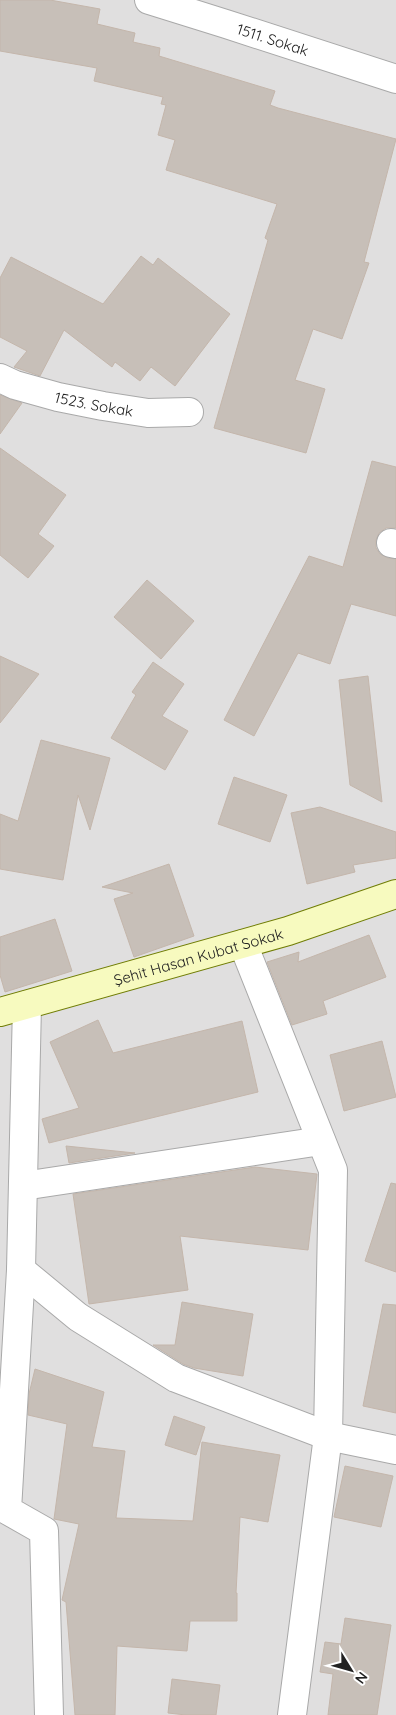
<svg xmlns="http://www.w3.org/2000/svg" width="396" height="1715" viewBox="0 0 396 1715" font-family="Quicksand,sans-serif">
	<rect width="100%" height="100%" fill="#f2efe9"/>
	<rect fill="#e0dfdf" x="0" y="0" width="396" height="1715"/>
	<g fill="#c7bfb8" stroke="#c4b6ab">
		<polygon points="0,0 50,0 100,9 97,24 135,33 133,42 160,48 159,56 275,91 270,105 278,108 396,139 364,262 369,263 342,339 313,329 295,380 325,389 306,453 214,428 268,240 265,238 277,204 166,170 175,140 158,135 166,105 161,104 163,97 94,81 97,68 0,51"/>
		<polygon points="141,256 153,265 158,258 230,314 175,386 151,367 140,381 115,362 112,367 64,330 40,376 14,367 27,351 0,337 0,278 11,257 103,304"/>
		<polygon points="0,395 22,403 0,434"/>
		<polygon points="0,448 66,495 38,534 54,546 28,578 0,555"/>
		<polygon points="372,461 396,467 396,528 386,528 379,533 376,540 376,548 380,554 388,558 396,559 396,616 351,604 330,664 298,653 254,736 224,720 309,556 343,567"/>
		<polygon points="147,580 194,621 161,659 114,617"/>
		<polygon points="0,656 39,674 0,723"/>
		<polygon points="153,662 184,684 162,716 188,731 165,770 111,738 136,695 132,692"/>
		<polygon points="368,676 382,802 350,785 339,680"/>
		<polygon points="41,740 110,758 90,830 78,795 63,880 0,869 0,814 18,821"/>
		<polygon points="234,777 287,795 270,842 218,824"/>
		<polygon points="320,807 396,832 396,858 353,865 355,872 307,884 291,813"/>
		<polygon points="169,864 194,936 134,957 114,899 133,893 102,887"/>
		<polygon points="55,919 72,971 5,992 0,975 0,937"/>
		<polygon points="369,935 386,977 323,1001 327,1014 292,1025 267,962 299,952 298,962"/>
		<polygon points="98,1020 113,1053 242,1021 258,1092 49,1143 42,1119 79,1108 50,1042"/>
		<polygon points="382,1041 396,1097 344,1111 330,1055"/>
		<polygon points="66,1146 135,1153 69,1163"/>
		<polygon points="255,1167 317,1174 308,1250 180,1236 188,1290 89,1304 73,1194"/>
		<polygon points="391,1183 396,1184 396,1272 365,1261"/>
		<polygon points="182,1302 253,1314 243,1376 194,1368 183,1364 153,1345 175,1345"/>
		<polygon points="383,1304 396,1305 396,1413 363,1406"/>
		<polygon points="35,1369 104,1392 92,1447 125,1451 116,1518 193,1521 202,1442 280,1455 268,1522 240,1517 236,1593 237,1593 237,1621 190,1621 187,1651 117,1646 115,1715 75,1715 66,1602 62,1600 79,1524 54,1519 67,1424 28,1415 29,1394"/>
		<polygon points="174,1416 205,1427 196,1455 165,1445"/>
		<polygon points="345,1466 393,1476 381,1527 334,1517"/>
		<polygon points="345,1618 391,1625 377,1715 328,1715 333,1674 320,1672 325,1642 341,1644"/>
		<polygon points="172,1679 220,1685 216,1715 186,1715 168,1713"/>
	</g>
	<g fill="none" stroke-linecap="round" stroke-linejoin="round">
		<defs>
			<g id="street">
				<path id="s1" d="M149 0 226 24 396 79"/>
				<path id="s2" d="M0 378 15 385 58 397 103 406 148 413 189 412"/>
				<polyline points="391,543 396,544"/>
				<polyline points="243,944 333,1170 328,1436 292,1715"/>
				<polyline points="27,1005 21,1270 7,1510 44,1531 49,1715"/>
				<polyline points="23,1186 321,1141"/>
				<polyline points="21,1270 78,1317 176,1378 328,1436 396,1450"/>
			</g>
			<g id="secondary">
				<path id="s3" d="M0 1012 288 931 396 894"/>
			</g>
		</defs>
		<use href="#street" stroke="#a9a9a9" stroke-width="30"/>
		<use href="#secondary" stroke="#707d05" stroke-width="30"/>
		<use href="#street" stroke="#fff" stroke-width="28"/>
		<use href="#secondary" stroke="#f7fabf" stroke-width="28"/>
	</g>
	<g text-anchor="middle" dominant-baseline="central" stroke-width="4" stroke-linejoin="round" paint-order="stroke">
		<g font-size="15" fill="#222" stroke="#fff">
			<text stroke="none"><textPath href="#s1" startOffset="130">1511. Sokak</textPath></text>
			<text stroke="none"><textPath href="#s2" startOffset="98">1523. Sokak</textPath></text>
			<text stroke="none"><textPath href="#s3" startOffset="206">Şehit Hasan Kubat Sokak</textPath></text>
		</g>
	</g>
	<g transform="translate(351 1670) rotate(127)" stroke="#ffffff" stroke-width="4" paint-order="stroke">
	<path d="M0-4L9 19L0 12L-9 19Z" fill="#222222"/>
	<text y="-8" font-size="14" font-weight="bold" text-anchor="middle" fill="#222222">N</text>
	</g>
</svg>
